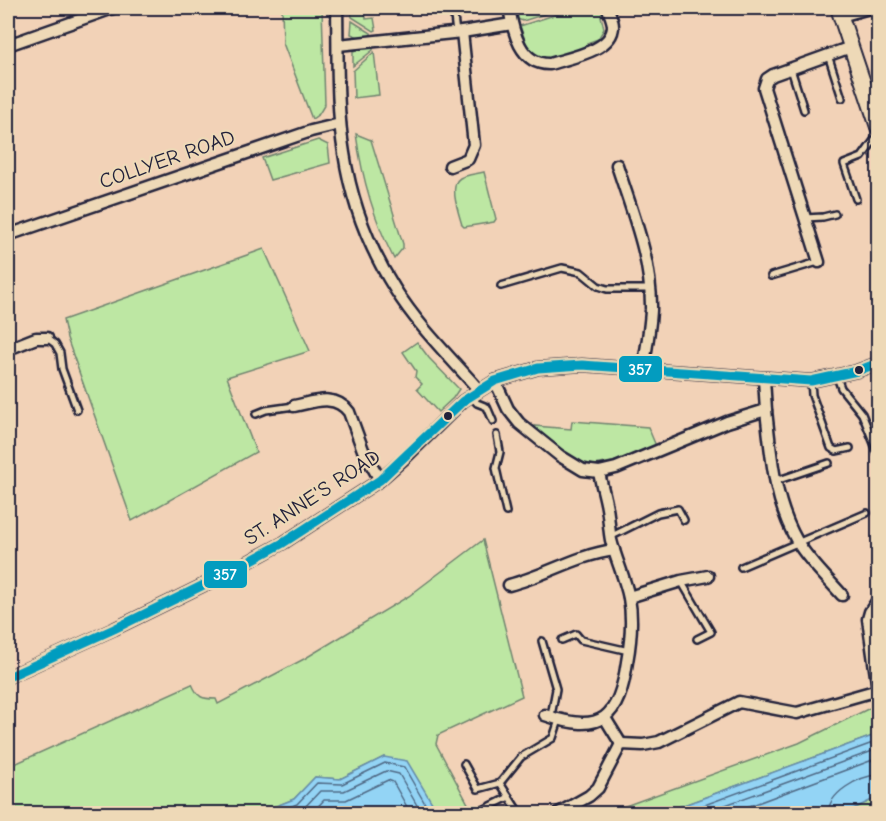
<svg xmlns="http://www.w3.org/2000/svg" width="886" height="821" viewBox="0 0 886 821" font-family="'Comic Neue',sans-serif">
	<rect width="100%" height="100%" fill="#f2d2b7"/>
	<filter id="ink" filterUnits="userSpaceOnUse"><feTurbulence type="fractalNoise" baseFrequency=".0167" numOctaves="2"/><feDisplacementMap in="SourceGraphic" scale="12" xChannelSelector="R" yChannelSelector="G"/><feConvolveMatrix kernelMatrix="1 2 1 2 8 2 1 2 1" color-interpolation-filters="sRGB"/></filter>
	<g filter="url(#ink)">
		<g fill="#bde7a3" stroke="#70846f" stroke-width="1.5">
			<polygon points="282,8 322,8 325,104 319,114 312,119 283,43"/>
			<polygon points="351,8 365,8 366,19 374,18 376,30 374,31 352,17"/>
			<polygon points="514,8 564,8 523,21 517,19"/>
			<polygon points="576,8 603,8 605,14 601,16 604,29 598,39 587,43 588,47 549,60 542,60 529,51 520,26"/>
			<polygon points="352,21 371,33 372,38 361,38 351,34"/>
			<polygon points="373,46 373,50 353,66 353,51"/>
			<polygon points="374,52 379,95 354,98 353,71"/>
			<path d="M356 134 371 140 403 244V248L394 259C374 220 362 178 356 134Z"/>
			<polygon points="318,140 328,145 330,163 270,180 262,158"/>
			<path d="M484 172 496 219 494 222 464 227 462 225C459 214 448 185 460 178 466 175 476 174 484 172Z"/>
			<polygon points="264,249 310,351 227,377 256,452 132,521 67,338 63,320"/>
			<polygon points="417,342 429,358 459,389 453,398 438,412 417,389 422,384 415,377 416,371 403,352"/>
			<polygon points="572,421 648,427 656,446 624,460 594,465 577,461 541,435 534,426 571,429"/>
			<path d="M483 540 522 696 438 735 436 744 473 813H438L424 791 384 757 340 779 315 777 294 799 258 814 15 813 8 786V767L192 684C198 698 202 699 216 699L218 704 304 659 409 596Z"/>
			<polygon points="878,704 878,734 662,813 606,813 799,743"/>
			<polygon points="878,797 878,813 845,813"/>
		</g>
		<g fill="#93d4f5" stroke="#668dab" stroke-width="1.5">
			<polygon points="878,734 878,797 845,813 662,813"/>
			<polygon points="384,757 407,761 438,813 258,813 294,799 315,777 340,779"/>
		</g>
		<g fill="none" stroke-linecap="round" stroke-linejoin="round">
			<g stroke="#4f6985" stroke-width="1.5">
				<polyline points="274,814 297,804 317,783 342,784 385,763 404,767 431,814"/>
				<polyline points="294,814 303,809 320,791 344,791 386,771 399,774 422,814"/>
				<polyline points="311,814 324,800 346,800 388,780 393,782 411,814"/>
				<polyline points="680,814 878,741"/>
				<polyline points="701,814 878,749"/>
				<polyline points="728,814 878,758"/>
				<path d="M828 814C828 793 859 776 878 775"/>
			</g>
			<defs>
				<g id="service">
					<polyline points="453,8 456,33"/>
					<polyline points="828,55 842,98"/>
					<polyline points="791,69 804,110"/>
					<polyline points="856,199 844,164 862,157 875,139 878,136"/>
					<polyline points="805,218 823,217 835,214"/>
					<polyline points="771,276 818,262"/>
					<polyline points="501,286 562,268 581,272 598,286 607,289 651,289"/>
					<polyline points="47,338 55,344 60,353 62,369 77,410"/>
					<polyline points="837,377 841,388 862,414 878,453"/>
					<polyline points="811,381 812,395 831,448 836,451 850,448"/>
					<polyline points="470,395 477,403 487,407 493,421"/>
					<polyline points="256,414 266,410 294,406"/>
					<polyline points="497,435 500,452 496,468 506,512"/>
					<polyline points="776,481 829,463"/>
					<polyline points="610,537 658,513 678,509 684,520"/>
					<polyline points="741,567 867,513"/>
					<polyline points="681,581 711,632 697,639"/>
					<polyline points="562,640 576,634 581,640 629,651"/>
					<polyline points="542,641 556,689 551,716"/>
					<polyline points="464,764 478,789 500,783 518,811"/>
					<polyline points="500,783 521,757 553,738 559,720"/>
					<polyline points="485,809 509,797"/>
				</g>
				<g id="minor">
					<path d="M337 8C338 56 336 105 344 153 351 200 369 248 395 289 418 326 450 357 479 390"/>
					<path d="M509 8C513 31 520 65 550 64 568 58 613 51 613 26 613 20 609 13 608 8"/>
					<polyline points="841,16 869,8"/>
					<polyline points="8,45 113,8"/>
					<polyline points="338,45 462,32 512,24"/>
					<path d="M617 165C632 212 652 259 651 310 650 330 646 350 643 370"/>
					<polyline points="450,166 468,159 474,145 462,32"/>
					<polyline points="8,235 311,131 340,124"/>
					<polyline points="819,262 764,88 767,79 773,75 851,47"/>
					<polyline points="8,349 36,338 47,338"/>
					<polyline points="495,381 508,409 519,423 560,456 583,470 599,472 616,468 727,422 766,410 764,379"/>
					<path d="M294 406C314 402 335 393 349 412L363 450 380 480"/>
					<path d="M766 410C771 455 774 501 797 541 807 559 828 579 842 595"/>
					<path d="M509 585C545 576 577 555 614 550"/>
					<polyline points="629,597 681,581 708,576"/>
					<polyline points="8,677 114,629 228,573 283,543 380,480 407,456 463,401 495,381 538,368 582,365 811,381 857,371 878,363"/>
					<path d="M545 715C602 735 619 718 627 662 631 640 633 619 629 598 625 578 616 560 611 540 609 530 609 519 607 508 605 496 601 484 599 472"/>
					<polyline points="605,718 621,744"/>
					<polyline points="557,814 589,796 598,788 621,744 643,745 659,742 739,702 797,713 878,690 868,619 870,612 878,600"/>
				</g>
				<polyline id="tertiary" points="838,8 878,127"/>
			</defs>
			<use href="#service" stroke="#22223b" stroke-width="10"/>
			<use href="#minor" stroke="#22223b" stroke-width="15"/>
			<use href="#tertiary" stroke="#22223b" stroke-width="18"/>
			<use href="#service" stroke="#eed9b7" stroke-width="5"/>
			<use href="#minor" stroke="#eed9b7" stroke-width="10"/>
			<use href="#tertiary" stroke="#eed9b7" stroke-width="14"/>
			<defs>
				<polyline id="bus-1" points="8,677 114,629 228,573 283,543 380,480 463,401 495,381 538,368 582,365 811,381 857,371 878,363"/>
			</defs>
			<use href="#bus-1" stroke="#eed9b7" stroke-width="14"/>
			<use href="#bus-1" stroke="#039cbf" stroke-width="9"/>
		</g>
	</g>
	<g fill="#22223b" stroke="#eed9b7" stroke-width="2">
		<circle cx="859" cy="370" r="5"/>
		<circle cx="448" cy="416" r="5"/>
	</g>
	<g text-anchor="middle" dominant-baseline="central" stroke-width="4.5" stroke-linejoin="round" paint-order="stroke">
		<g font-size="21" fill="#22223b" stroke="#eed9b7">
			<text transform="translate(167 159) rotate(-19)">COLLYER ROAD</text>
			<text transform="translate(312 497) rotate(-33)">ST. ANNE'S ROAD</text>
		</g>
	</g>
	<g stroke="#eed9b7" stroke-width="2">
		<rect x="618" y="355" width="45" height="28" rx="6" fill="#039cbf"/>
		<rect x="203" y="560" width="45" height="29" rx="6" fill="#039cbf"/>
	</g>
	<g font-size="16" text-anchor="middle" font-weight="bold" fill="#fff">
		<text x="640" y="375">357</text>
		<text x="225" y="580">357</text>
	</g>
	<rect width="886" height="821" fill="none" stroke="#eed9b7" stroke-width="30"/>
	<rect x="15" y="15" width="856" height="791" fill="none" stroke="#22223b" stroke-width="2" filter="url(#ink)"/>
</svg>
